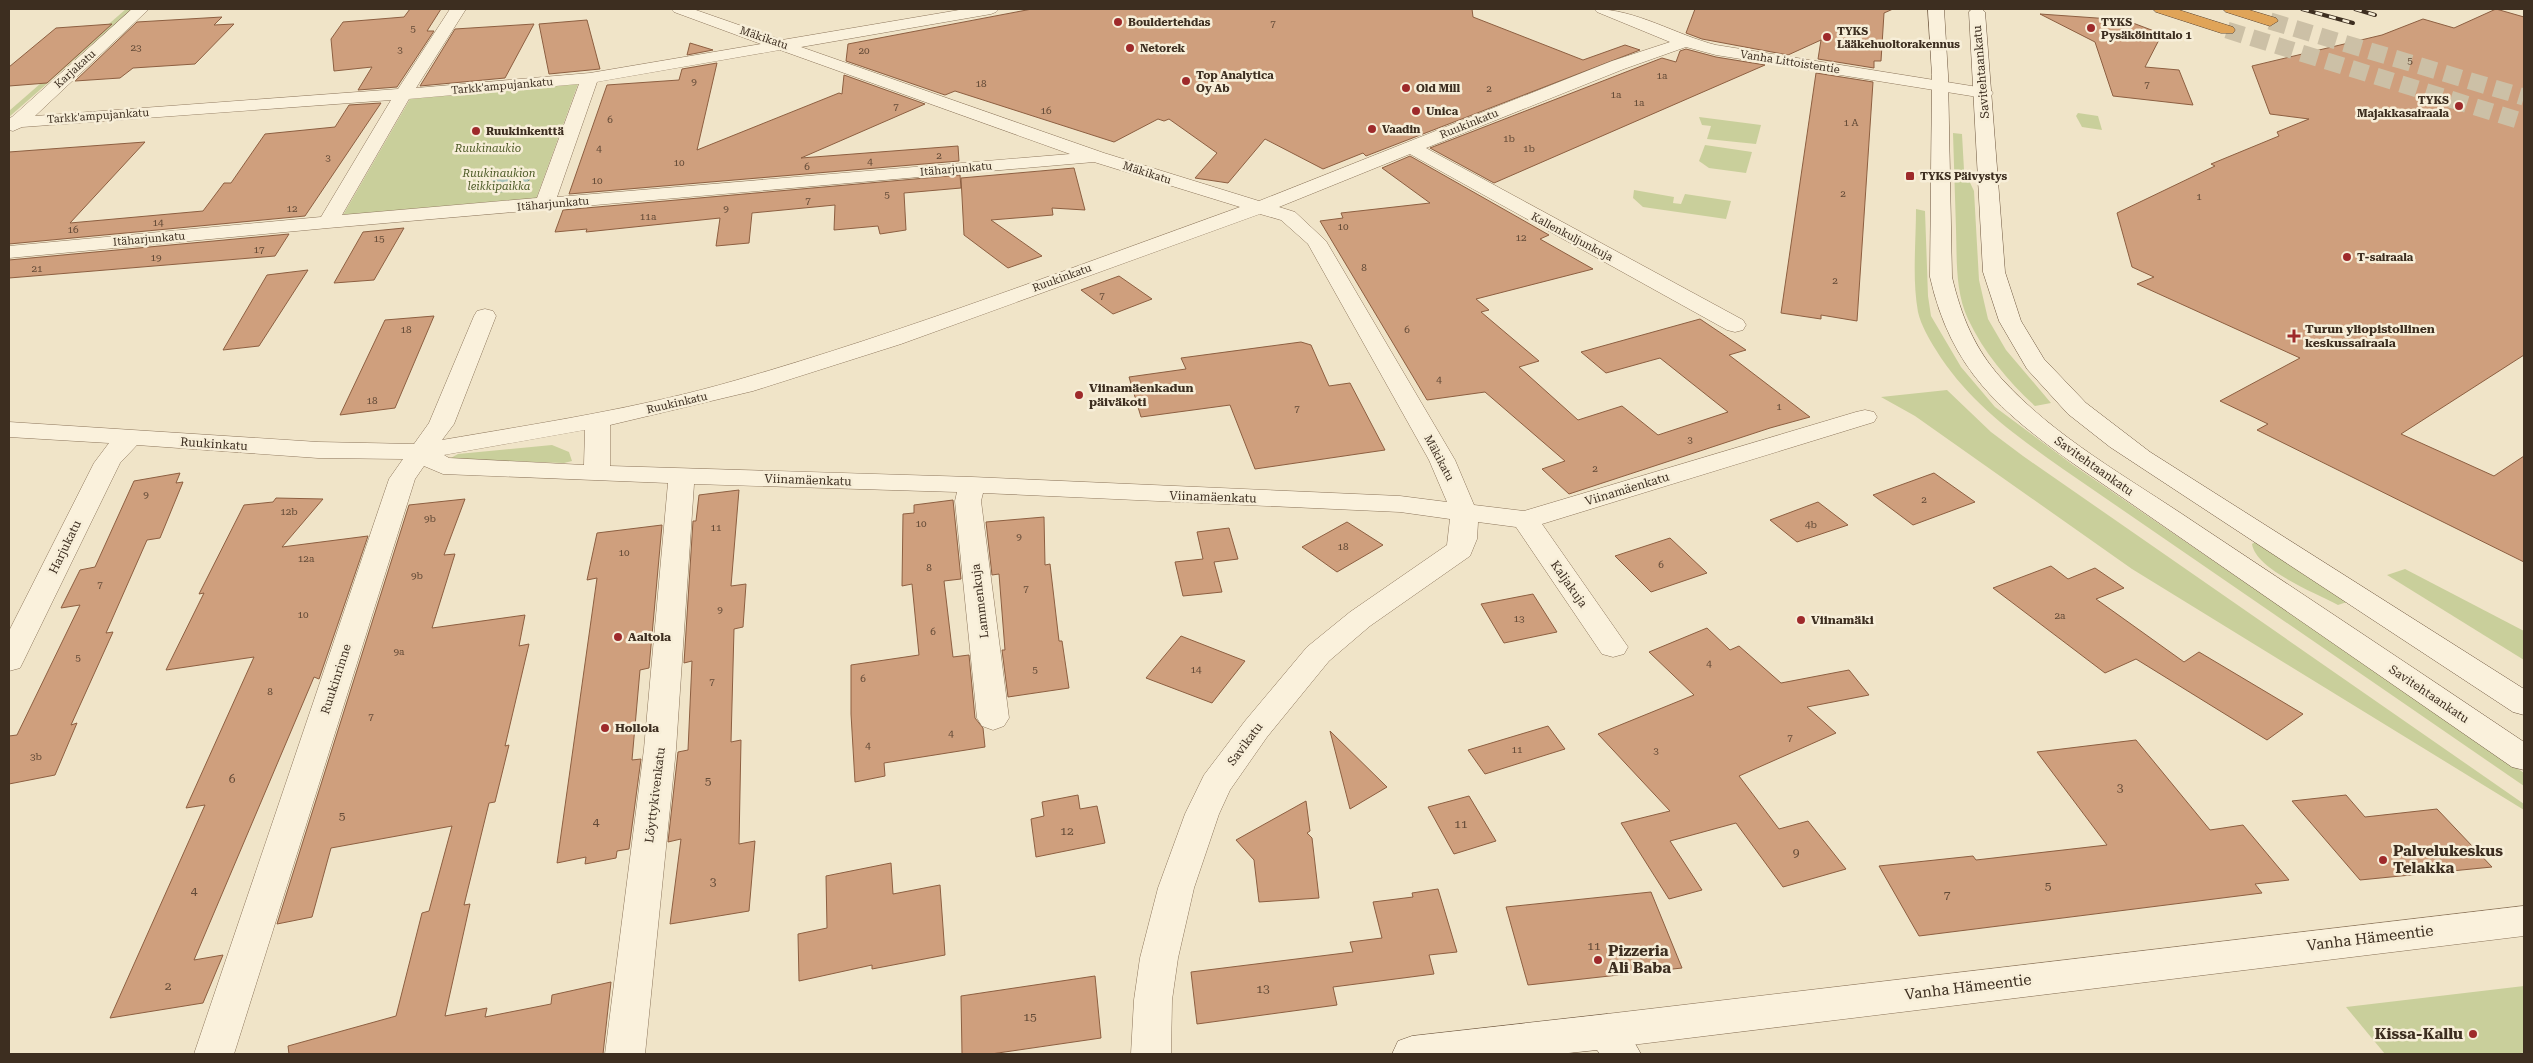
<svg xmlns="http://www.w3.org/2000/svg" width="2533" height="1063" viewBox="0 0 2533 1063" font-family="'Roboto Serif',serif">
	<rect width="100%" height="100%" fill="#f0e4c8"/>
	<g fill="#c9cf9b">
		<polygon points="126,9 132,9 9,117 9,111"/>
		<polygon points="578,84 536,199 343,215 410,99"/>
		<polygon points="2078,113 2098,116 2102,130 2082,127 2076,116"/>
		<polygon points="1699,117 1761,125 1756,144 1707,139 1711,126 1702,125"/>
		<path d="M1953 133 1962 134 1964 170 1974 191 1979 280 1988 319 2006 350 2051 403 2035 406C2008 381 1984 353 1968 319 1955 291 1957 258 1956 229 1955 197 1954 165 1953 133Z"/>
		<polygon points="1705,145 1752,152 1746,173 1709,168 1699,161"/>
		<polygon points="1634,190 1674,197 1673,203 1681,204 1685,194 1731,201 1726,219 1643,207 1633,198"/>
		<path d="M1916 209 1925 211 1928 296 1931 316 1961 367 1995 407 2073 465 2524 773V786L2063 469C2015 435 1968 402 1936 350 1929 339 1921 325 1918 312 1912 279 1916 243 1916 209Z"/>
		<polygon points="1947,390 1991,432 2023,456 2524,804 2524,810 2132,569 1915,416 1881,397"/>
		<polygon points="552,445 569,452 572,461 564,463 449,459 458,454"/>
		<path d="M2255 542 2347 602 2338 605C2316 593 2256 570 2252 544Z"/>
		<polygon points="2405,569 2524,631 2524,660 2387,575"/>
		<polygon points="2524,986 2524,1054 2385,1054 2346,1007"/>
	</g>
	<path fill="#a9c4bc" stroke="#6f938a" d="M520 172 528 175 530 179C521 191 494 197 482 186L484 182 497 175Z"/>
	<g fill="#cf9f7d" stroke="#8d5f41">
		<polygon points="410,9 441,9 427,31 434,31 397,87 358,90 372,67 334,71 331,39 343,22 404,17"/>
		<polygon points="1032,9 1472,9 1473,17 1583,60 1625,45 1640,50 1366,156 1363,153 1323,169 1265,139 1228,183 1195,178 1217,153 1169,119 1164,121 1158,119 1114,142 955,91 945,95 846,61 848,44"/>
		<polygon points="1695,9 1893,9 1884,13 1881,61 1874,61 1874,68 1818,59 1821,40 1788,55 1702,39 1686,33"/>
		<polygon points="2496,9 2524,17 2524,355 2401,434 2494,476 2524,456 2524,562 2257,430 2268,424 2220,401 2300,358 2137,284 2154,277 2132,267 2117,213 2215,166 2211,164 2279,136 2277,132 2309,119 2270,114 2252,66 2382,35 2423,19 2454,28"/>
		<polygon points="2040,14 2125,20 2162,34 2145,67 2179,70 2193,105 2113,96 2095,42"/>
		<polygon points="222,17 214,25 234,24 195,64 133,68 120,78 75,81 137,22"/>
		<polygon points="587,20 600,69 549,74 539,24"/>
		<polygon points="112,24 47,83 9,86 9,67 56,28"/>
		<polygon points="534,24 505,78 420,86 455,29"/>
		<polygon points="690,43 713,50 687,55"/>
		<polygon points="1686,49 1716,57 1765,65 1494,183 1430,148 1662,58 1676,62 1680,51"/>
		<polygon points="717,63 697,150 839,93 842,94 844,75 925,104 801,158 958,146 959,161 569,194 607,85 679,80 682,69"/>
		<polygon points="1816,73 1873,82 1857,321 1821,315 1821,319 1781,313"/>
		<polygon points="381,103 305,216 9,244 9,152 145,142 70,223 203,211 224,183 231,183 265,134 335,127 349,105"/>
		<polygon points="1410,156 1549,235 1540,239 1593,269 1476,299 1489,310 1481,312 1539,361 1519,367 1578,420 1622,406 1658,435 1728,412 1660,358 1606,373 1581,352 1700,319 1746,350 1729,355 1810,417 1770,428 1569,494 1542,469 1565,461 1485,392 1427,400 1320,221 1343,218 1341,213 1430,203 1382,168"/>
		<polygon points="1074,168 1085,210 1052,208 1053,215 991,220 1042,256 1008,268 964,235 961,178"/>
		<polygon points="960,175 961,188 904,193 906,230 880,234 878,226 834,230 835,205 752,213 749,243 716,246 720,218 586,232 587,229 555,232 563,210"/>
		<polygon points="404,228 374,280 334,283 363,232"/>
		<polygon points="289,234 275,256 9,278 9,260"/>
		<polygon points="308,270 259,346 223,350 267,275"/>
		<polygon points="1119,276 1152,299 1113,314 1081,290"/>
		<polygon points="434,316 395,408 340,415 385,320"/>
		<polygon points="1301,342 1311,345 1329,386 1350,383 1385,450 1255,469 1230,405 1141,417 1129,377 1186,369 1181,358"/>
		<polygon points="180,473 176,483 183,482 160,538 147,540 106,633 113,632 71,725 77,723 55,775 9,784 9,736 17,735 80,605 61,608 80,570 95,567 134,481"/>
		<polygon points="1934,473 1975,502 1913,525 1873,495"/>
		<polygon points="739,490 731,586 746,584 743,627 734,629 731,742 741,740 739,844 755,841 749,911 670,924 681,839 668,842 678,752 688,750 692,661 684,663 693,521 696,521 699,495"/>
		<polygon points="276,498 323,499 282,547 368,536 319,679 314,677 194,960 223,955 203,1003 110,1018 205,805 186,808 254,657 166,670 204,593 199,594 244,505 273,502"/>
		<polygon points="465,499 444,555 455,554 432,628 525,615 519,646 529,644 505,746 509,745 495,802 489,803 464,905 470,904 445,1016 487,1008 485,1017 551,1004 552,995 611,982 603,1054 289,1054 288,1046 396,1016 422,913 429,911 452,826 331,848 312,917 277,924 409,505"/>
		<polygon points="953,500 961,579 944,581 953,657 969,655 975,718 983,728 985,747 884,763 885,776 855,782 851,714 851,665 919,655 912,584 902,586 903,514 914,513 914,505"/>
		<polygon points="1818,502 1848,525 1797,542 1770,520"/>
		<polygon points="1044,517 1045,565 1050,564 1059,641 1062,641 1069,688 1008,697 1002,650 1005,650 999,574 992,575 986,522"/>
		<polygon points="1347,522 1383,545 1337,572 1302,547"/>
		<polygon points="662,525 649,668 640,670 632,760 641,759 629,849 617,851 616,858 585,864 586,857 557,863 597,578 587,580 597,533"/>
		<polygon points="1229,528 1238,559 1214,562 1222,592 1183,596 1175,562 1203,559 1197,532"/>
		<polygon points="1670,538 1707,573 1651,592 1615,556"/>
		<polygon points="2051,566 2068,579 2095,568 2124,588 2096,599 2184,662 2199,652 2303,714 2267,740 2136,659 2105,673 1993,588"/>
		<polygon points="1533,594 1557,632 1504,643 1481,604"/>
		<polygon points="1707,628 1730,650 1739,646 1781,683 1849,670 1869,695 1807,707 1836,733 1739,776 1779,829 1808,821 1846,869 1783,887 1736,823 1670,841 1702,890 1669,899 1621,823 1670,811 1598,734 1694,695 1649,652"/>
		<polygon points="1181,636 1245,661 1212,703 1146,678"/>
		<polygon points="1548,726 1565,749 1485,774 1468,750"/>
		<polygon points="1330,731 1387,787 1350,809"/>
		<polygon points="2136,740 2210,830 2243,825 2289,880 2255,884 2262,893 1919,936 1879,866 1973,856 1976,860 2107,845 2037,752"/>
		<polygon points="1078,795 1080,809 1097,806 1105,843 1036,857 1031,819 1044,816 1042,802"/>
		<polygon points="2346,795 2365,817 2437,809 2492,867 2360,880 2292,801"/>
		<polygon points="1469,796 1496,841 1454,854 1428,807"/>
		<polygon points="1306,801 1310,831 1307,833 1312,838 1319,898 1259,902 1254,860 1236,840"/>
		<polygon points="891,863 893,894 940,885 945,955 872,969 872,965 799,981 798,934 827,928 826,876"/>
		<polygon points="1438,889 1457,952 1429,955 1434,974 1333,987 1337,1005 1197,1024 1191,972 1353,952 1350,942 1382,938 1373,902 1413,897 1412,893"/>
		<polygon points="1651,892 1682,968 1528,985 1506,907"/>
		<polygon points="1095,976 1101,1038 991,1054 962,1054 961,996"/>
	</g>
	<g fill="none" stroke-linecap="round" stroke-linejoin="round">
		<g stroke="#ccc0a6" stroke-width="17" stroke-dasharray="17 9" stroke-linecap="butt">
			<polyline points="2270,21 2524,97"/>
			<polyline points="2227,30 2524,122"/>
		</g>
		<defs>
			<g id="street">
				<path d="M132 9H149L35 116 398 89 450 9H466L416 88 590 73 761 44 674 12 671 9H693L782 40 965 9H999L996 12 991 14 801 47 1104 153 1259 201 1612 61 1670 42 1597 12 1594 9C1636 9 1676 35 1716 45L1984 88 1990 89 1993 93 1990 97 1984 98 1716 55 1686 47 1624 69 1426 148 1743 320 1746 325 1743 330 1735 332 1727 330 1410 154 1279 207 1295 212 1326 241 1455 460 1474 505 1524 511 1856 412 1865 410 1874 412 1877 417 1874 422 1542 524 1628 647 1624 654 1613 657 1602 654 1516 527 1478 522 1477 539 1470 556 1370 626 1329 661 1267 737 1230 790 1219 814 1194 888 1178 958 1172 1000 1171 1054H1131L1134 1000 1140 958 1158 888 1185 814 1204 775 1245 721 1307 647 1350 612 1447 545 1450 519 1400 512 983 493 981 501 1009 718 1004 726 993 730 982 726 977 718 955 501 957 492 694 484 676 749 645 1054H605L644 749 668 483 443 474 424 466 415 479 234 1054H194L389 479 403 459 318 458 137 445 120 463 24 660 20 668 9 671V631L94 463 109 443 9 437V422L318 442 414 444 429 423 474 316 477 311 485 309 493 311 496 316 454 424 442 440C541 423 641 408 737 380 907 331 1073 267 1240 207L1094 162 328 228 9 258V246L321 217 391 100 22 127 13 131 9 130V118L12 117ZM780 50 1070 154 557 197 597 82ZM579 84 537 198 342 215 409 99ZM1260 214 1281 220 1308 244 1429 460 1447 502 1400 496 972 477 610 466V425L753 391 901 344ZM585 430 584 465 449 458 444 455Z"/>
				<polygon points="2524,906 2524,936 1607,1048 1593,1043 1587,1031 1593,1019 1607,1014"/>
			</g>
			<g id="secondary">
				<path d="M1928 9H1944L1948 75 1952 277C1961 315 1974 348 2001 378 2054 437 2129 478 2194 522 2304 595 2414 668 2524 742V770L2512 767 2074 464C2000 411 1951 370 1930 277L1932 75Z"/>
				<polygon points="1972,9 1982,9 1985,12 2005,272 2021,321 2044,359 2086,403 2150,452 2524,689 2524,715 2513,712 2110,447 2068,414 2027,369 1999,321 1983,272 1969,12"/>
				<polygon points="1607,1014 1621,1019 1641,1054 1600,1054 1597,1050 1559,1054 1392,1054 1398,1041 1412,1036"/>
			</g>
			<g id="highway">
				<polygon points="2153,9 2176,9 2233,27 2235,30 2233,33 2221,33 2156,12"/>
				<polygon points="2223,9 2246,9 2276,18 2278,21 2270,26 2226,12"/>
			</g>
		</defs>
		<use href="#street" stroke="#8d765c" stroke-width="1"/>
		<use href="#secondary" stroke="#6f573f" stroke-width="1"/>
		<use href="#highway" stroke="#5b4430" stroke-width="1"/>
		<use href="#street" fill="#faf1dc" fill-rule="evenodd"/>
		<use href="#secondary" fill="#faf1dc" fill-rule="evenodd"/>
		<use href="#highway" fill="#e0a458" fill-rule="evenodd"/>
		<defs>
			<g id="rail">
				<polyline points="2302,9 2353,23"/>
				<polyline points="2355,9 2375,15"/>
			</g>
		</defs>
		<use href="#rail" stroke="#3d2e20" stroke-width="4"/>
		<use href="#rail" stroke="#f7eed8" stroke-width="2.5" stroke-dasharray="7" stroke-linecap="butt"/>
	</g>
	<g fill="#9e2a2b" stroke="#f7eed8" stroke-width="2">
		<circle cx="1118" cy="22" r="5"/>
		<circle cx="2091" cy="28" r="5"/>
		<circle cx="1827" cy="37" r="5"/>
		<circle cx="1130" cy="48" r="5"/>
		<circle cx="1186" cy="81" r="5"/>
		<circle cx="1406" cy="88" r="5"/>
		<circle cx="2459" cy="106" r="5"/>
		<circle cx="1416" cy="111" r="5"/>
		<circle cx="1372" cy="129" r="5"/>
		<circle cx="476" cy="131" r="5"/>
		<rect x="1905" y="171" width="10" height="10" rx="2.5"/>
		<circle cx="2347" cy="257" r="5"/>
		<path d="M2291.5 328.5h5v5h5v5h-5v5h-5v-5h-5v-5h5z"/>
		<circle cx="1079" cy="395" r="5"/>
		<circle cx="1801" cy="620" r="5"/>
		<circle cx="618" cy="637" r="5"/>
		<circle cx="605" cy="728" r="5"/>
		<circle cx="2383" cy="860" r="5"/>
		<circle cx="1598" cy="960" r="5"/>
		<circle cx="2473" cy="1034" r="5"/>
	</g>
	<g text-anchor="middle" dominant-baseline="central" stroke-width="5" stroke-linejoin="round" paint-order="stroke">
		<g font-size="10" fill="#624a37">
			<text x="1273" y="23">7</text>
			<text x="413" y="28">5</text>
			<text x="136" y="47">23</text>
			<text x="400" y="49">3</text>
			<text x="864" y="50">20</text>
			<text x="2410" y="60">5</text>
			<text x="1662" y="75">1a</text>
			<text x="694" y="81">9</text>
			<text x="981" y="83">18</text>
			<text x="2147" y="84">7</text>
			<text x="1489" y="88">2</text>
			<text x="1616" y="94">1a</text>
			<text x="1639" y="102">1a</text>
			<text x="896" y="106">7</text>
			<text x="1046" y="110">16</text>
			<text x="610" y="119">6</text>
			<text x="1851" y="122">1 A</text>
			<text x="1509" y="138">1b</text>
			<text x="599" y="148">4</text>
			<text x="1529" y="148">1b</text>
			<text x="939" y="155">2</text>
			<text x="328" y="157">3</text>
			<text x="870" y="161">4</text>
			<text x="679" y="162">10</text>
			<text x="807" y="166">6</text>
			<text x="597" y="180">10</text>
			<text x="1843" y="193">2</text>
			<text x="887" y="194">5</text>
			<text x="2199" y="196">1</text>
			<text x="808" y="200">7</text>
			<text x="292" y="208">12</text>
			<text x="726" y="208">9</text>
			<text x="648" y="216">11a</text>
			<text x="158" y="222">14</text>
			<text x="1343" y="226">10</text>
			<text x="73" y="229">16</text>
			<text x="1521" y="237">12</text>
			<text x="379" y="238">15</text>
			<text x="259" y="249">17</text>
			<text x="156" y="257">19</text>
			<text x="1364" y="267">8</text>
			<text x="37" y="268">21</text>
			<text x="1835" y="280">2</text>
			<text x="1102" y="295">7</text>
			<text x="406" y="329">18</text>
			<text x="1407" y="329">6</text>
			<text x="1439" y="379">4</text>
			<text x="372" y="400">18</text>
			<text x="1779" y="406">1</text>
			<text x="1297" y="408">7</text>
			<text x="1690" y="439">3</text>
			<text x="1595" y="468">2</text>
			<text x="146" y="494">9</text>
			<text x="1924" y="499">2</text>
			<text x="289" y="511">12b</text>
			<text x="430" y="518">9b</text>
			<text x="921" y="523">10</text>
			<text x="1811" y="524">4b</text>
			<text x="716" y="527">11</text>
			<text x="1019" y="536">9</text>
			<text x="1343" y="546">18</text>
			<text x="624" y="552">10</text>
			<text x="306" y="558">12a</text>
			<text x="1661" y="564">6</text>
			<text x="929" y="567">8</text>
			<text x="417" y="575">9b</text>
			<text x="100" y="584">7</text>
			<text x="1026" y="588">7</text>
			<text x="720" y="609">9</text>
			<text x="303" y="614">10</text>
			<text x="2060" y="615">2a</text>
			<text x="1519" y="618">13</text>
			<text x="933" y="631">6</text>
			<text x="399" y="651">9a</text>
			<text x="78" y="657">5</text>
			<text x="1709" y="663">4</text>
			<text x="1035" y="669">5</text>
			<text x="1196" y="669">14</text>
			<text x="863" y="678">6</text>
			<text x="712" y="681">7</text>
			<text x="270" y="691">8</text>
			<text x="371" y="716">7</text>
			<text x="951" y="733">4</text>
			<text x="1790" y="737">7</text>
			<text x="868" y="745">4</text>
			<text x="1517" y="749">11</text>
			<text x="1656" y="750">3</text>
			<text x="36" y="756">3b</text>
		</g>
		<g font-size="11" font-weight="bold" fill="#3d2e20" stroke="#f7eed8" text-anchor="start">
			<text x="1128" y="22">Bouldertehdas</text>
			<text x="2101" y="22">TYKS<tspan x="2101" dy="13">Pysäköintitalo 1</tspan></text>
			<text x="1837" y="31">TYKS<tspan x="1837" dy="13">Lääkehuoltorakennus</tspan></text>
			<text x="1140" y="48">Netorek</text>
			<text x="1196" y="75">Top Analytica<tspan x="1196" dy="13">Oy Ab</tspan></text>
			<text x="1416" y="88">Old Mill</text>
			<text x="2449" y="100" text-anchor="end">TYKS<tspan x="2449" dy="13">Majakkasairaala</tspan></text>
			<text x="1426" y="111">Unica</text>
			<text x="1382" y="129">Vaadin</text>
			<text x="486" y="131">Ruukinkenttä</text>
			<text x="1920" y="176">TYKS Päivystys</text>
			<text x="2357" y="257">T-sairaala</text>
		</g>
		<g font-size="11" fill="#3d2e20" stroke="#f7eed8">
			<text transform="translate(764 38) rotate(19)">Mäkikatu</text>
			<text transform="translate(1790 62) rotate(9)">Vanha Littoistentie</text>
			<text transform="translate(75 69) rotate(-42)">Karjakatu</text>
			<text transform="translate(502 86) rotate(-5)">Tarkk'ampujankatu</text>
			<text transform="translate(98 116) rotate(-4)">Tarkk'ampujankatu</text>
			<text transform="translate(1469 124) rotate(-22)">Ruukinkatu</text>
			<text transform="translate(956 169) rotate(-5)">Itäharjunkatu</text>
			<text transform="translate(1147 173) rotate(18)">Mäkikatu</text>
			<text transform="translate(553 204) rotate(-5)">Itäharjunkatu</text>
			<text transform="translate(1572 237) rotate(28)">Kallenkuljunkuja</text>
			<text transform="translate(149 239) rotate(-5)">Itäharjunkatu</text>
			<text transform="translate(1062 278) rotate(-20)">Ruukinkatu</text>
			<text transform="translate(677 403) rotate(-13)">Ruukinkatu</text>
			<text transform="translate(1439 458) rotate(62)">Mäkikatu</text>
		</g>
		<g font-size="11" font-style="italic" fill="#4d5a26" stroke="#f7eed8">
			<text x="488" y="148">Ruukinaukio</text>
			<text x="499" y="173">Ruukinaukion<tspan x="499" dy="13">leikkipaikka</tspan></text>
		</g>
		<g font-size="12" fill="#3d2e20" stroke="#f7eed8">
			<text transform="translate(1981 72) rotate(-95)">Savitehtaankatu</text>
			<text transform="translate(214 444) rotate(4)">Ruukinkatu</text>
			<text transform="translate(2094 466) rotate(35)">Savitehtaankatu</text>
			<text transform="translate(808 480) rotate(2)">Viinamäenkatu</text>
			<text transform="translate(1627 489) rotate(-17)">Viinamäenkatu</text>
			<text transform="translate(1213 497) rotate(2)">Viinamäenkatu</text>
			<text transform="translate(65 547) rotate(-64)">Harjukatu</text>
			<text transform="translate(1569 584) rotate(55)">Kaljakuja</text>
			<text transform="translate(980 601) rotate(-97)">Lammenkuja</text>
			<text transform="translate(336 679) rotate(-72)">Ruukinrinne</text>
			<text transform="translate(2429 694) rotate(34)">Savitehtaankatu</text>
			<text transform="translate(1245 744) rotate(-53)">Savikatu</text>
			<text transform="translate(655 795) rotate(-83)">Löyttykivenkatu</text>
		</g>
		<g font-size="12" font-weight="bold" fill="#3d2e20" stroke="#f7eed8" text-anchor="start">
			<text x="2305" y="329">Turun yliopistollinen<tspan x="2305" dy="14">keskussairaala</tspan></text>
			<text x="1089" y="388">Viinamäenkadun<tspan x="1089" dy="14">päiväkoti</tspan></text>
			<text x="1811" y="620">Viinamäki</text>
			<text x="628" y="637">Aaltola</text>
			<text x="615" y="728">Hollola</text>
		</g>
		<g font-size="12" fill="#624a37">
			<text x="232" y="779">6</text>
			<text x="708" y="781">5</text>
			<text x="2120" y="788">3</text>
			<text x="342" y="816">5</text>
			<text x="596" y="822">4</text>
			<text x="1461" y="824">11</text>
			<text x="1067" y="831">12</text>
			<text x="1796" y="853">9</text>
			<text x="713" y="882">3</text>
			<text x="2048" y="886">5</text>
			<text x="194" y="891">4</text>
			<text x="1947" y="895">7</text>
			<text x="1594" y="946">11</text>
			<text x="168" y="986">2</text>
			<text x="1263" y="989">13</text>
			<text x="1030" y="1017">15</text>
		</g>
		<g font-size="15" font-weight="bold" fill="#3d2e20" stroke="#f7eed8" text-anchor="start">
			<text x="2393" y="851">Palvelukeskus<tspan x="2393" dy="17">Telakka</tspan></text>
			<text x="1608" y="951">Pizzeria<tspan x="1608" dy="17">Ali Baba</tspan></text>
			<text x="2463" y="1034" text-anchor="end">Kissa-Kallu</text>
		</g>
		<g font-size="15" fill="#3d2e20" stroke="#f7eed8">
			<text transform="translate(2370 938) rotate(-7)">Vanha Hämeentie</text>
			<text transform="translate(1968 987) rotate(-7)">Vanha Hämeentie</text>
		</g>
	</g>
	<rect width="2533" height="1063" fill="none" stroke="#3d2e20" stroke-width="20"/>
</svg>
